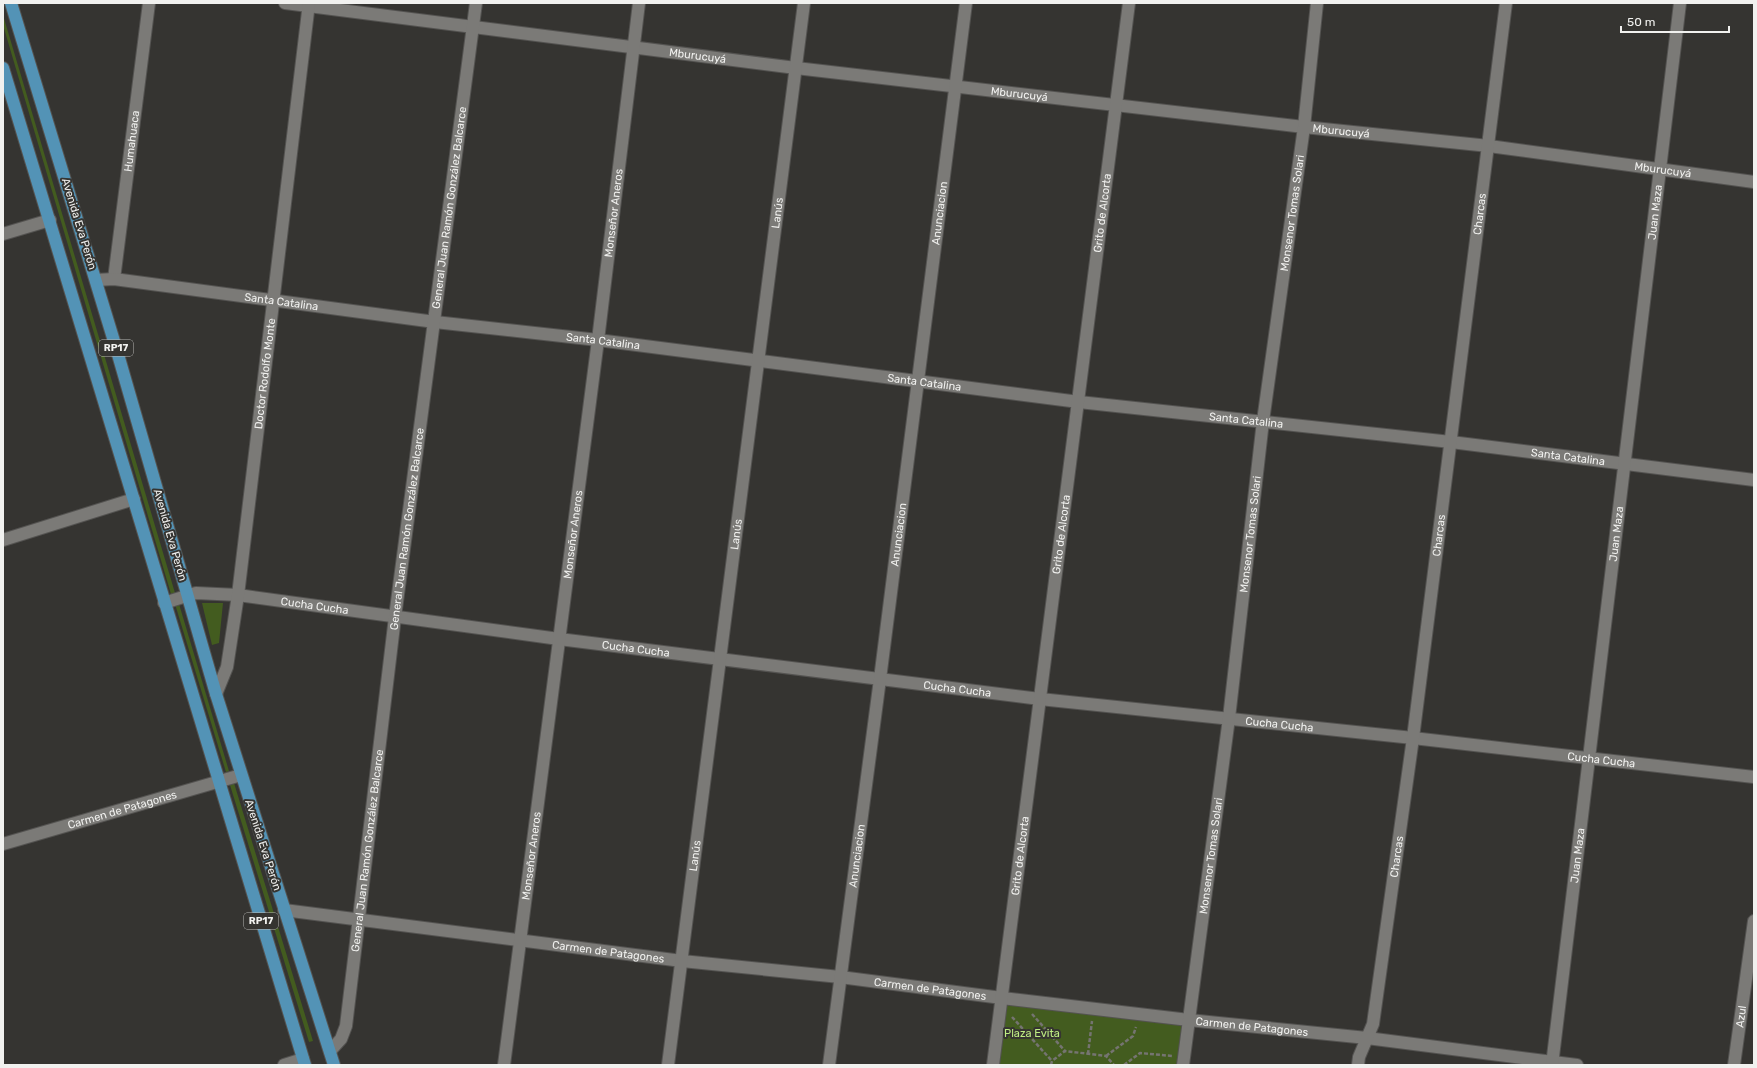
<svg xmlns="http://www.w3.org/2000/svg" width="1757" height="1068" viewBox="0 0 1757 1068" font-family="Rubik,sans-serif">
	<rect width="100%" height="100%" fill="#353431"/>
	<g fill="#435c1f">
		<polygon points="3,15 175,593 171,594 3,25"/>
		<polygon points="202,603 223,603 219,643 212,645"/>
		<polygon points="175,604 179,604 229,771 226,772"/>
		<polygon points="234,783 313,1041 309,1042 230,785"/>
		<polygon points="1002,998 1189,1020 1183,1065 993,1065"/>
	</g>
	<g fill="none" stroke-linecap="round" stroke-linejoin="round">
		<defs>
			<g id="minor">
				<path id="s1" d="M285 3 796 68 1304 127 1489 146 1754 182"/>
				<polyline points="3,234 50,220"/>
				<path id="s2" d="M114 279 149 3"/>
				<path id="s3" d="M96 280 114 279 435 322 598 340 1079 402 1451 442 1754 480"/>
				<polyline points="3,540 134,499"/>
				<path id="s4" d="M164 603 196 593 238 595 559 639 1040 699 1413 738 1754 777"/>
				<path id="s5" d="M216 694 227 667 238 595 309 3"/>
				<path id="s6" d="M3 844 241 775"/>
				<path id="s7" d="M284 910 682 961 840 977 1002 998 1189 1020 1367 1038 1577 1065"/>
				<path id="s8" d="M330 1051 341 1039 346 1026 395 617 476 3"/>
				<polyline points="284,1065 303,1059"/>
				<path id="s9" d="M504 1065 598 340 639 3"/>
				<path id="s10" d="M668 1065 804 3"/>
				<path id="s11" d="M829 1065 880 679 966 3"/>
				<path id="s12" d="M993 1065 1129 3"/>
				<path id="s13" d="M1183 1065 1229 718 1263 421 1304 127 1317 3"/>
				<path id="s14" d="M1358 1065 1359 1057 1373 1024 1413 738 1506 3"/>
				<path id="s15" d="M1552 1065 1680 3"/>
				<path id="s16" d="M1734 1065 1754 921"/>
			</g>
			<g id="primary">
				<polyline points="11,3 117,351 216,694 334,1065"/>
				<polyline points="3,68 305,1065"/>
			</g>
		</defs>
		<use href="#minor" stroke="#545351" stroke-width="14"/>
		<use href="#primary" stroke="#545351" stroke-width="14"/>
		<g stroke="#757471" stroke-width="2.5" stroke-dasharray="4 2" stroke-linecap="butt">
			<polyline points="1032,1014 1065,1051"/>
			<polyline points="1012,1017 1052,1061"/>
			<polyline points="1088,1054 1092,1021"/>
			<polyline points="1106,1056 1133,1036 1136,1027"/>
			<polyline points="1051,1065 1052,1061 1065,1051 1106,1056 1114,1065"/>
			<polyline points="1124,1065 1140,1053 1172,1056"/>
		</g>
		<use href="#minor" stroke="#7b7a77" stroke-width="12"/>
		<use href="#primary" stroke="#5393b6" stroke-width="12"/>
	</g>
	<g text-anchor="middle" dominant-baseline="central" stroke-width="4" stroke-linejoin="round" paint-order="stroke">
		<g fill="#353431" stroke="#b9b8b6" stroke-width="1">
			<rect x="99" y="340" width="34" height="16" rx="3"/>
			<rect x="244" y="913" width="34" height="16" rx="3"/>
		</g>
		<g font-size="10" font-weight="bold" fill="#f1f1ef">
			<text x="116" y="348">RP17</text>
			<text x="261" y="921">RP17</text>
		</g>
		<g font-size="11" fill="#f1f1ef" stroke="#353431">
			<text stroke="none"><textPath href="#s1" startOffset="416">Mburucuyá</textPath></text>
			<text stroke="none"><textPath href="#s1" startOffset="740">Mburucuyá</textPath></text>
			<text stroke="none"><textPath href="#s1" startOffset="1064">Mburucuyá</textPath></text>
			<text stroke="none"><textPath href="#s2" startOffset="139">Humahuaca</textPath></text>
			<text stroke="none"><textPath href="#s1" startOffset="1388">Mburucuyá</textPath></text>
			<text stroke="none"><textPath href="#s8" startOffset="855">General Juan Ramón González Balcarce</textPath></text>
			<text stroke="none"><textPath href="#s15" startOffset="859">Juan Maza</textPath></text>
			<text stroke="none"><textPath href="#s9" startOffset="859">Monseñor Aneros</textPath></text>
			<text stroke="none"><textPath href="#s10" startOffset="859">Lanús</textPath></text>
			<text stroke="none"><textPath href="#s11" startOffset="859">Anunciacion</textPath></text>
			<text stroke="none"><textPath href="#s12" startOffset="859">Grito de Alcorta</textPath></text>
			<text stroke="none"><textPath href="#s13" startOffset="859">Monsenor Tomas Solari</textPath></text>
			<text stroke="none"><textPath href="#s14" startOffset="861">Charcas</textPath></text>
			<text transform="translate(79 224) rotate(73)">Avenida Eva Perón</text>
			<text stroke="none"><textPath href="#s3" startOffset="187">Santa Catalina</textPath></text>
			<text stroke="none"><textPath href="#s3" startOffset="511">Santa Catalina</textPath></text>
			<text stroke="none"><textPath href="#s5" startOffset="325">Doctor Rodolfo Monte</textPath></text>
			<text stroke="none"><textPath href="#s3" startOffset="835">Santa Catalina</textPath></text>
			<text stroke="none"><textPath href="#s3" startOffset="1159">Santa Catalina</textPath></text>
			<text stroke="none"><textPath href="#s3" startOffset="1483">Santa Catalina</textPath></text>
			<text stroke="none"><textPath href="#s8" startOffset="531">General Juan Ramón González Balcarce</textPath></text>
			<text stroke="none"><textPath href="#s9" startOffset="535">Monseñor Aneros</textPath></text>
			<text stroke="none"><textPath href="#s10" startOffset="535">Lanús</textPath></text>
			<text stroke="none"><textPath href="#s11" startOffset="535">Anunciacion</textPath></text>
			<text stroke="none"><textPath href="#s12" startOffset="535">Grito de Alcorta</textPath></text>
			<text stroke="none"><textPath href="#s13" startOffset="535">Monsenor Tomas Solari</textPath></text>
			<text stroke="none"><textPath href="#s15" startOffset="535">Juan Maza</textPath></text>
			<text transform="translate(170 535) rotate(74)">Avenida Eva Perón</text>
			<text stroke="none"><textPath href="#s14" startOffset="537">Charcas</textPath></text>
			<text stroke="none"><textPath href="#s4" startOffset="153">Cucha Cucha</textPath></text>
			<text stroke="none"><textPath href="#s4" startOffset="477">Cucha Cucha</textPath></text>
			<text stroke="none"><textPath href="#s4" startOffset="801">Cucha Cucha</textPath></text>
			<text stroke="none"><textPath href="#s4" startOffset="1125">Cucha Cucha</textPath></text>
			<text stroke="none"><textPath href="#s4" startOffset="1449">Cucha Cucha</textPath></text>
			<text stroke="none"><textPath href="#s6" startOffset="124">Carmen de Patagones</textPath></text>
			<text transform="translate(263 845) rotate(72)">Avenida Eva Perón</text>
			<text stroke="none"><textPath href="#s8" startOffset="207">General Juan Ramón González Balcarce</textPath></text>
			<text stroke="none"><textPath href="#s9" startOffset="211">Monseñor Aneros</textPath></text>
			<text stroke="none"><textPath href="#s10" startOffset="211">Lanús</textPath></text>
			<text stroke="none"><textPath href="#s11" startOffset="211">Anunciacion</textPath></text>
			<text stroke="none"><textPath href="#s12" startOffset="211">Grito de Alcorta</textPath></text>
			<text stroke="none"><textPath href="#s13" startOffset="211">Monsenor Tomas Solari</textPath></text>
			<text stroke="none"><textPath href="#s15" startOffset="211">Juan Maza</textPath></text>
			<text stroke="none"><textPath href="#s14" startOffset="213">Charcas</textPath></text>
			<text stroke="none"><textPath href="#s7" startOffset="327">Carmen de Patagones</textPath></text>
			<text stroke="none"><textPath href="#s7" startOffset="651">Carmen de Patagones</textPath></text>
			<text stroke="none"><textPath href="#s16" startOffset="49">Azul</textPath></text>
			<text stroke="none"><textPath href="#s7" startOffset="975">Carmen de Patagones</textPath></text>
		</g>
		<g font-size="11" fill="#beec82" stroke="#353431">
			<text x="1032" y="1033">Plaza Evita</text>
		</g>
	</g>
	<rect width="1757" height="1068" fill="none" stroke="#f1f1ef" stroke-width="8"/>
	<path d="M1621 26v6h108v-6" fill="none" stroke="#f1f1ef" stroke-width="2"/>
	<text x="1627" y="26" font-size="12" fill="#f1f1ef" stroke="#353431" stroke-width="3" paint-order="stroke">50 m</text>
</svg>
